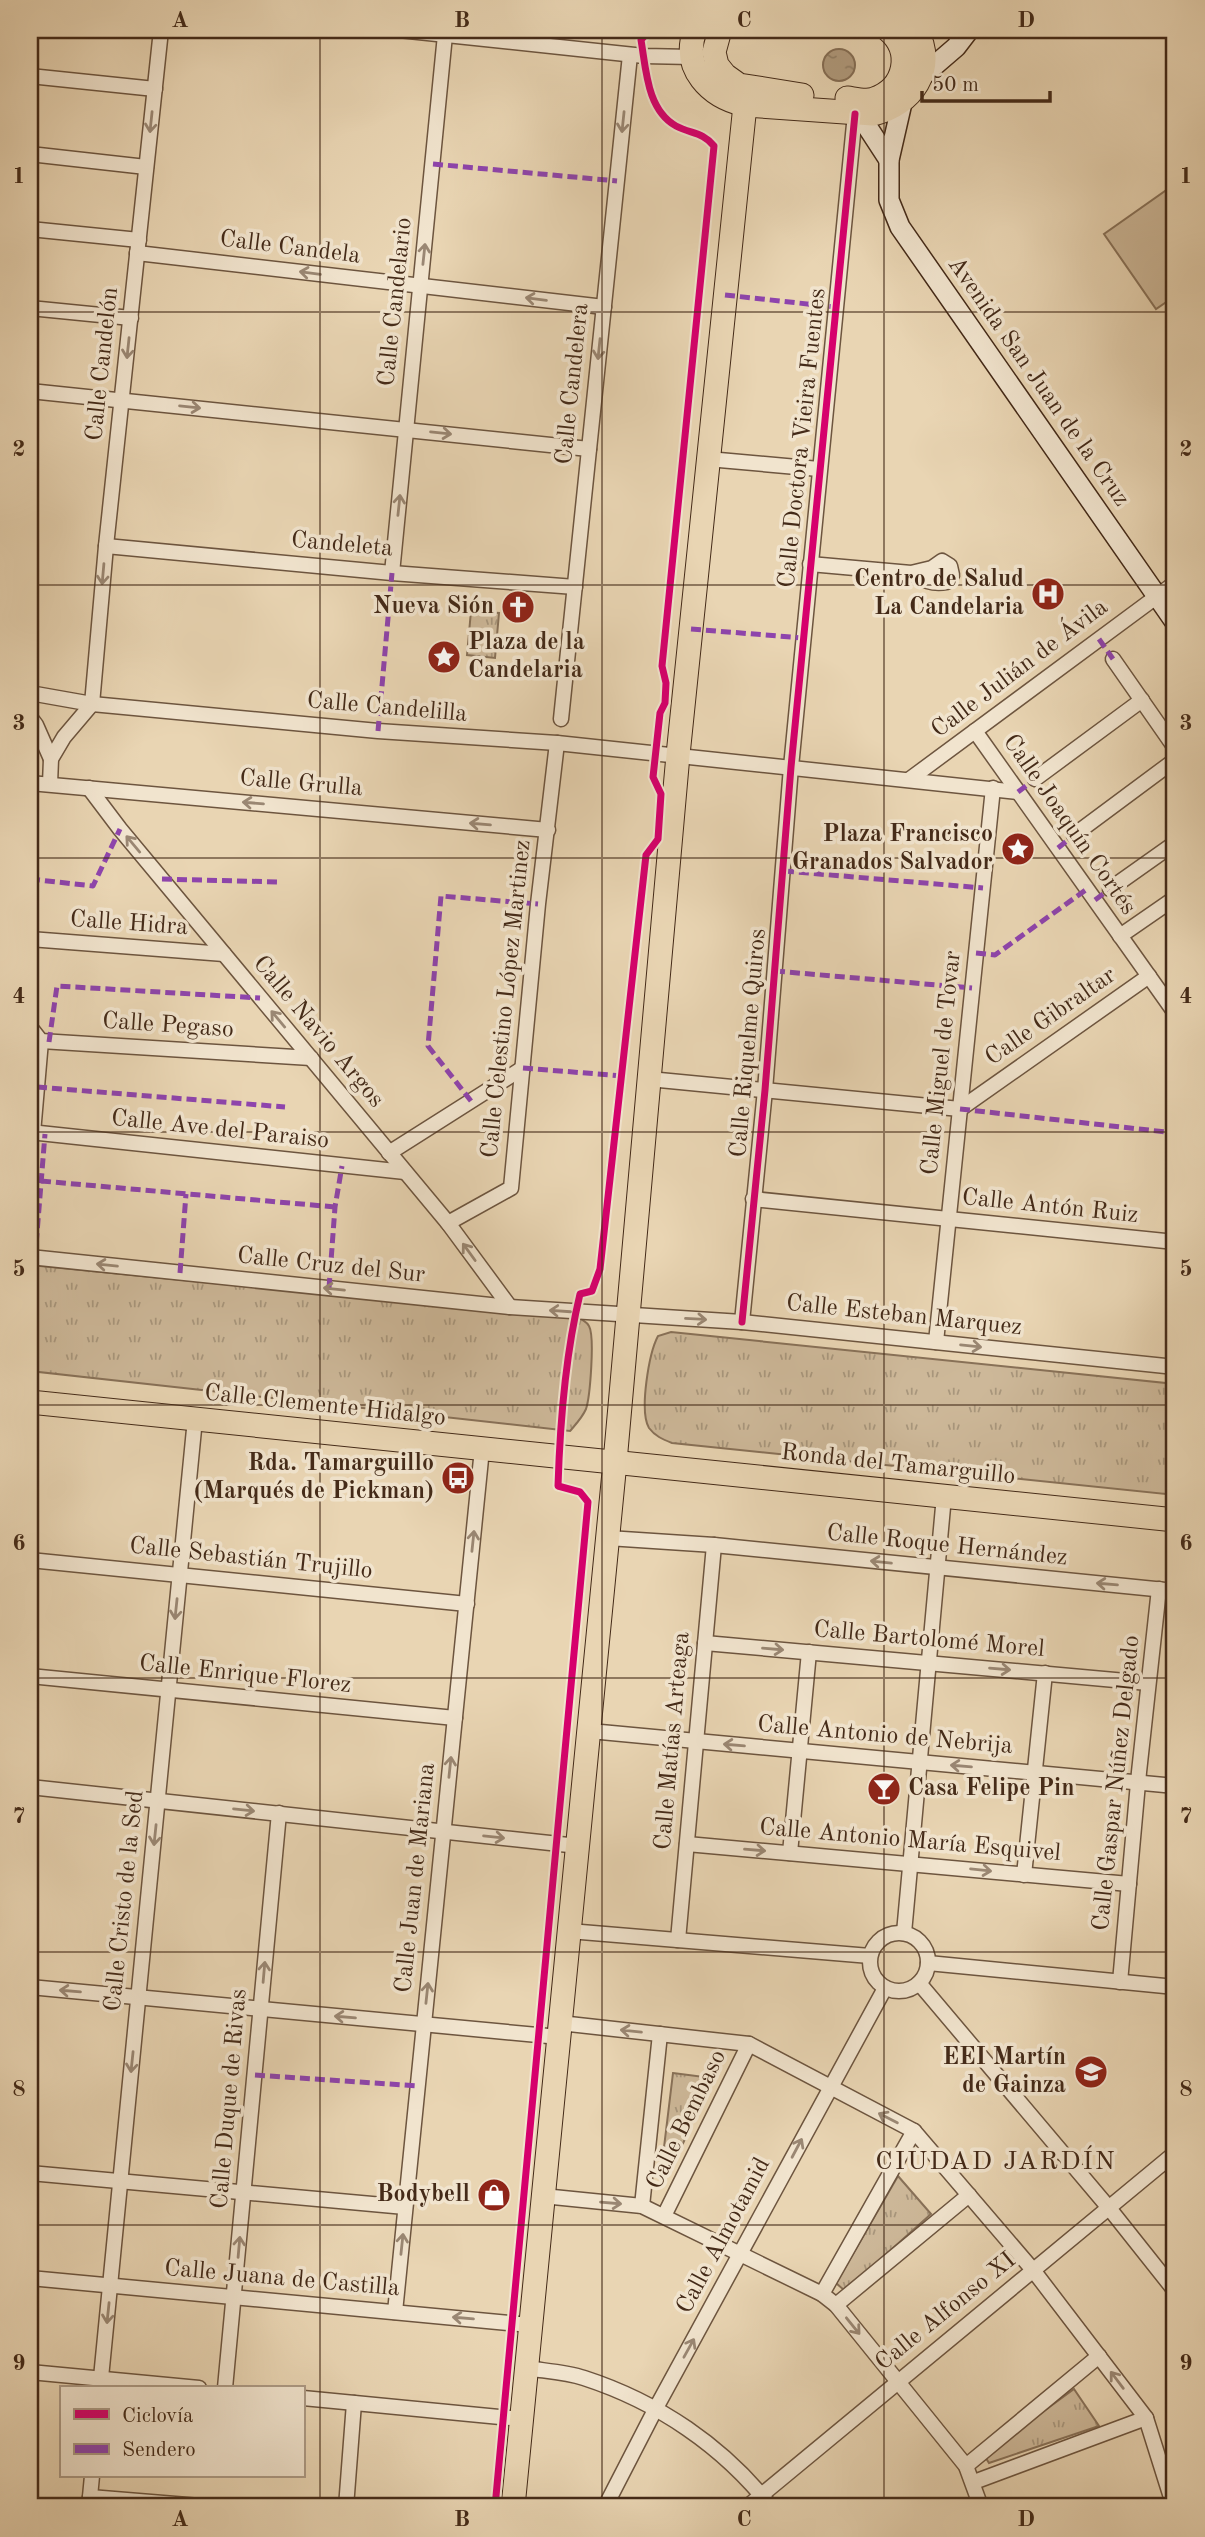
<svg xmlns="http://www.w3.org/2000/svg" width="1205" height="2537" viewBox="0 0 1205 2537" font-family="'Old Standard TT',serif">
	<defs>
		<pattern id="park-tufts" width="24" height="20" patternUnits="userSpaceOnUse" patternTransform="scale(1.75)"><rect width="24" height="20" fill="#cdb899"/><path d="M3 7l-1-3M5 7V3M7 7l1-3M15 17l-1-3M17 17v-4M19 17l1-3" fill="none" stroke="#a8967c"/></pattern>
		<pattern id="water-ripples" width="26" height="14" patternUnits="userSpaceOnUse" patternTransform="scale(1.75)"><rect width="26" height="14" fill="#b19b7e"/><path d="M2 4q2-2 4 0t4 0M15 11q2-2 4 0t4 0" fill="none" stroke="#927f66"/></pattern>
	</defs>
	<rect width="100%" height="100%" fill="#e9d5b3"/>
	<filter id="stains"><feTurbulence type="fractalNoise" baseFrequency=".00286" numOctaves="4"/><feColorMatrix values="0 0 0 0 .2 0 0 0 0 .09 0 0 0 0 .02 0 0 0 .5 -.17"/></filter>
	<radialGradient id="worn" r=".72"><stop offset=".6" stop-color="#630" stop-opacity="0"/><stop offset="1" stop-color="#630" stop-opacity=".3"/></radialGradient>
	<g fill="url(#park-tufts)" stroke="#887158" stroke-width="2">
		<polygon points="471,611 499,613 495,658 467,655"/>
		<path d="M30 1265 581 1319C585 1322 587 1322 589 1326 595 1337 590 1397 586 1409 582 1418 576 1424 570 1431L30 1371Z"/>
		<path d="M671 1332 1175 1384V1495L672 1443C662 1439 655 1436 649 1428 639 1411 649 1353 658 1336Z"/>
		<polygon points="673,2073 712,2078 669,2175 661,2172"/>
		<polygon points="898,2176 931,2214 845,2291 836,2283"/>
		<polygon points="1074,2389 1099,2426 989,2463 984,2455"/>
	</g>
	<polygon fill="#cdb899" stroke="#887158" stroke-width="2" points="1175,184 1175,296 1156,309 1104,234"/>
	<circle fill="url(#water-ripples)" stroke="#856e55" stroke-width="2" cx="839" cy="65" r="16"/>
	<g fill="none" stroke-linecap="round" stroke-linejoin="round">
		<defs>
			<g id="street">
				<polyline points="399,30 644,56 692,57"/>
				<polyline points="30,76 155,89"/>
				<polyline points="30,154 146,167"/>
				<polyline points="30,229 139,240"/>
				<polyline points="137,253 604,307"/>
				<polyline points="30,308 131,318"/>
				<polyline points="30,391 589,449"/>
				<polyline points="708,459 819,469"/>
				<polyline points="106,546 392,573 575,587"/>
				<path d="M810 564 911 573 932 568 942 561 950 566 952 575 947 582C932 585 923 580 911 573"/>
				<polyline points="392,573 445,35"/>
				<polyline points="1113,659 1175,748"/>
				<polyline points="30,693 92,704 378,731 557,743 1018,792"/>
				<polyline points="92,704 106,546 161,30"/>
				<polyline points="30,717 36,725 51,759"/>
				<polyline points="561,719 630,55"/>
				<polyline points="975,731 1175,1013"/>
				<polyline points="910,779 1175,583"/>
				<polyline points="1035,779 1142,700"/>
				<polyline points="30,783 548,830"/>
				<polyline points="50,784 51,759 64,737 92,704"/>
				<polyline points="89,788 120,829 448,1223 510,1307"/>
				<polyline points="1074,835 1175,760"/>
				<polyline points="1110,889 1175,843"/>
				<polyline points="1120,936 1175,898"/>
				<polyline points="30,939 224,954"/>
				<polyline points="30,1027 41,1041 311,1058"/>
				<polyline points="649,1079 960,1109 1149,976"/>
				<polyline points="30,1132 405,1172"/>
				<polyline points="33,1133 41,1041"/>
				<polyline points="389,1153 523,1068"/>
				<polyline points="753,1199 1175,1242"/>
				<polyline points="448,1223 511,1188 538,904 557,743"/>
				<polyline points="30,1257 510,1307 742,1322 1175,1367"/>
				<polyline points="742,1322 765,1090 791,767 855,114"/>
				<polyline points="936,1342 993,788"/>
				<polyline points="608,1538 714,1545 1175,1591"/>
				<polyline points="30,1560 467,1604"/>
				<polyline points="705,1643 1148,1683"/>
				<polyline points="30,1676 455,1718"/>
				<polyline points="590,1731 1175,1786"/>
				<polyline points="30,1787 578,1846"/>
				<polyline points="687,1844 1129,1884"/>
				<polyline points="790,1853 809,1652"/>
				<polyline points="1024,1875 1045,1673"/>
				<polyline points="569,1931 870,1956"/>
				<circle cx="899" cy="1962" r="29"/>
				<polyline points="904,1933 944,1496"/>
				<polyline points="678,1940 714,1545"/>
				<polyline points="928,1963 1175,1987"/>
				<polyline points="1120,1982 1139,1772 1159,1589"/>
				<polyline points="919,1983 1109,2208 1175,2291"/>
				<polyline points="30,1987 559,2037"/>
				<polyline points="560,2023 749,2044 914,2131 1033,2270 1146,2418 1174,2507"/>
				<polyline points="30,2173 405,2207"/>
				<polyline points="543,2196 642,2206 822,2294 836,2305 966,2466 981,2507"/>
				<polyline points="642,2206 660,2034"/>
				<polyline points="664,2216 749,2044"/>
				<polyline points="30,2278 530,2325"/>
				<polyline points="822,2294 914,2131"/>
				<polyline points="836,2305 969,2195"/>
				<polyline points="395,2312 482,1449"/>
				<path d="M526 2368C545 2371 566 2372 584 2378 658 2402 723 2446 771 2507"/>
				<polyline points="30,2372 199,2388"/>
				<polyline points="100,2388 195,1419"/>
				<polyline points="225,2388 279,1813"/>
				<polyline points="303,2398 521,2419"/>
				<polyline points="966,2466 1099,2356"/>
				<polyline points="974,2482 1146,2418"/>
				<polyline points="90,2497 212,2507"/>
				<polyline points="89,2507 92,2476"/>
				<polyline points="346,2507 354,2403"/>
				<polyline points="605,2507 656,2408 885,1988"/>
				<polyline points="747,2507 1175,2153"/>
			</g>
			<g id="secondary">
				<polyline points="920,78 956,47 969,30"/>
				<polyline points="902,103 889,160 889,200 900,227 1175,622"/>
				<polyline points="859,114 889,160"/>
			</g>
			<g id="primary">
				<path d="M695 30C681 69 710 97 745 105L873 114C912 105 938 69 916 30"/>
				<polyline points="720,30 714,52 717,65 725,75 739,85 802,95"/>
				<path d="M847 98C855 99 866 102 874 99 906 88 913 51 888 30"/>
				<polyline points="30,1402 1175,1520"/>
				<polyline points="513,2507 615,1462 678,755 745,105"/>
			</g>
		</defs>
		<use href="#street" stroke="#6d553f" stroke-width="17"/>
		<use href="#secondary" stroke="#442a18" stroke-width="22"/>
		<use href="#primary" stroke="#442a18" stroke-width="25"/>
		<use href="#street" stroke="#f1e4ce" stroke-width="14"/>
		<use href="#secondary" stroke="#f1e4ce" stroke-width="19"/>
		<use href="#primary" stroke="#e9d5b3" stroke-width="23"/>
		<g stroke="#8e44ad" stroke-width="5" stroke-dasharray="10 5" stroke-linecap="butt">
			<polyline points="462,37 463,30"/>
			<polyline points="433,164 617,181"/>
			<polyline points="725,295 835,307"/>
			<polyline points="691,629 803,638"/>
			<polyline points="1099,639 1113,659"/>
			<polyline points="378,731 392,573"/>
			<polyline points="1018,792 1035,779"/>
			<polyline points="1058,848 1074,835"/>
			<polyline points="784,871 983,888"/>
			<polyline points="30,879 93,886 120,829"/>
			<polyline points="162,879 280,882"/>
			<polyline points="1095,900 1110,889"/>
			<polyline points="976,953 995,955 1087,889"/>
			<polyline points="775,971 972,988"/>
			<polyline points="49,1042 57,986 260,998"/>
			<polyline points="523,1068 623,1076"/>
			<polyline points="37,1087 285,1107"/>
			<polyline points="471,1101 428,1046 441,896 538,904"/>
			<polyline points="960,1109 1175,1133"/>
			<polyline points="41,1181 335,1207"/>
			<polyline points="35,1258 45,1134"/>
			<polyline points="180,1273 186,1194"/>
			<polyline points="329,1288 335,1207 342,1166"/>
			<polyline points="255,2075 418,2086"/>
		</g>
		<defs>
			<g id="cycleway">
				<polyline points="742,1322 765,1090 791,767 855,114"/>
				<path d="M495 2507 588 1502 580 1492 558 1486C560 1422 565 1356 580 1294L592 1291 600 1269 646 855 658 839 661 794 653 777 660 713 665 703 666 683 662 666 714 146C703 132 691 134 676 126 647 110 646 69 641 40L650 30"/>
			</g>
		</defs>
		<use href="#cycleway" stroke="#f1e4ce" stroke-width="11"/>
		<use href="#cycleway" stroke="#d6006c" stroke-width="7"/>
	</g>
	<defs><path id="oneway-shaft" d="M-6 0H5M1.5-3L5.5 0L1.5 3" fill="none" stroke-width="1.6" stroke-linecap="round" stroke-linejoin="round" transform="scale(1.75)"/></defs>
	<g stroke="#9a8773">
		<use href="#oneway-shaft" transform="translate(151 122) rotate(96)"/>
		<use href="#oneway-shaft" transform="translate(623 122) rotate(96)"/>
		<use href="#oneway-shaft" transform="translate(424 254) rotate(-84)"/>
		<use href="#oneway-shaft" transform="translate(310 273) rotate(-173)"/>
		<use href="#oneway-shaft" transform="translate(536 299) rotate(-173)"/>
		<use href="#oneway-shaft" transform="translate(128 348) rotate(96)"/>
		<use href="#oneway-shaft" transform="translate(599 349) rotate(96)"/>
		<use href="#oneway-shaft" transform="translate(190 407) rotate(6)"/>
		<use href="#oneway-shaft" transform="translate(441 433) rotate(6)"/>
		<use href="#oneway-shaft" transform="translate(399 505) rotate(-84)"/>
		<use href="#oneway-shaft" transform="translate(103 574) rotate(95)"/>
		<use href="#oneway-shaft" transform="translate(253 803) rotate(-175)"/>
		<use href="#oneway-shaft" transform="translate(480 824) rotate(-175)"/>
		<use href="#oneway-shaft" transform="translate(133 844) rotate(-130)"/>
		<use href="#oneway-shaft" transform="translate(278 1019) rotate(-130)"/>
		<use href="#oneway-shaft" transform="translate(469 1252) rotate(-126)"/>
		<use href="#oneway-shaft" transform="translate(107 1265) rotate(-174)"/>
		<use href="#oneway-shaft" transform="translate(334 1289) rotate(-174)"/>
		<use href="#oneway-shaft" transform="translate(560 1311) rotate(-176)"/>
		<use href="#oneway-shaft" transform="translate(696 1319) rotate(3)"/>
		<use href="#oneway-shaft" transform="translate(971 1346) rotate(6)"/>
		<use href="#oneway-shaft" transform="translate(473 1541) rotate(-84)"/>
		<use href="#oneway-shaft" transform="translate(881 1562) rotate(-174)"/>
		<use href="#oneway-shaft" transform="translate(1107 1584) rotate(-175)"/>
		<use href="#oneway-shaft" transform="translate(176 1609) rotate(96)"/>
		<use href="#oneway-shaft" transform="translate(773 1649) rotate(5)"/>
		<use href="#oneway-shaft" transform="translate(1000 1669) rotate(5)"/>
		<use href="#oneway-shaft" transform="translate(734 1745) rotate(-175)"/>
		<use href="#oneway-shaft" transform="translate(961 1766) rotate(-175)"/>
		<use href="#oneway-shaft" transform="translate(450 1767) rotate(-84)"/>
		<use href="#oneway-shaft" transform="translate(244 1810) rotate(6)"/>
		<use href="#oneway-shaft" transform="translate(155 1835) rotate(96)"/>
		<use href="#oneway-shaft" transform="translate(494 1837) rotate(6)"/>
		<use href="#oneway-shaft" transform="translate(755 1850) rotate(5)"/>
		<use href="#oneway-shaft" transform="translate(981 1870) rotate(6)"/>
		<use href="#oneway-shaft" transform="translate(264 1972) rotate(-85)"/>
		<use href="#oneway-shaft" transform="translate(70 1991) rotate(-175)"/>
		<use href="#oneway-shaft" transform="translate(427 1993) rotate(-84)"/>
		<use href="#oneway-shaft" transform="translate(345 2017) rotate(-175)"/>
		<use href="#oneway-shaft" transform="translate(631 2031) rotate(-174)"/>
		<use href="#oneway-shaft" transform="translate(132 2062) rotate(96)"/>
		<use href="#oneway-shaft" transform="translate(888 2118) rotate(-153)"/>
		<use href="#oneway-shaft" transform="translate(797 2148) rotate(-62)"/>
		<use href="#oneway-shaft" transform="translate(611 2203) rotate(5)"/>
		<use href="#oneway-shaft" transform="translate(402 2244) rotate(-84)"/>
		<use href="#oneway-shaft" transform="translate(239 2247) rotate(-85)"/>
		<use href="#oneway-shaft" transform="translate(108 2313) rotate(96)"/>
		<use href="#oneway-shaft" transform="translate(463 2318) rotate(-175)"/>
		<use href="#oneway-shaft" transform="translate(853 2326) rotate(51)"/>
		<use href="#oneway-shaft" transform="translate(689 2348) rotate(-61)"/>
		<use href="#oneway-shaft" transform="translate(1117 2380) rotate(-127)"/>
	</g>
	<path fill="none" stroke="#442a18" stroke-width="2" stroke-opacity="0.55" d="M320 30V2507M602 30V2507M884 30V2507M30 312H1175M30 585H1175M30 858H1175M30 1132H1175M30 1405H1175M30 1678H1175M30 1952H1175M30 2225H1175"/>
	<defs>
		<symbol id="hospital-disc" viewBox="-11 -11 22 22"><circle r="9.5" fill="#8f2418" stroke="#f1e4ce"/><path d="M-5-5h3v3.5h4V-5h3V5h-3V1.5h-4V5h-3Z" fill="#fff"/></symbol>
		<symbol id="church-disc" viewBox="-11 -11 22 22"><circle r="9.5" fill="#8f2418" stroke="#f1e4ce"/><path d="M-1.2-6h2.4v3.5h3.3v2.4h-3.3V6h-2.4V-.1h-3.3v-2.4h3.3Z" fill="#fff"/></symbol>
		<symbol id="sight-disc" viewBox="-11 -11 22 22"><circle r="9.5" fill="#8f2418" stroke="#f1e4ce"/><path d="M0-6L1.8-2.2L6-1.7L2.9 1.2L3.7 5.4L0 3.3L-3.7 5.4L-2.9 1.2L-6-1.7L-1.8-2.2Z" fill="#fff"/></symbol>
		<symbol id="bus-disc" viewBox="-11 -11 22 22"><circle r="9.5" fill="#8f2418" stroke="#f1e4ce"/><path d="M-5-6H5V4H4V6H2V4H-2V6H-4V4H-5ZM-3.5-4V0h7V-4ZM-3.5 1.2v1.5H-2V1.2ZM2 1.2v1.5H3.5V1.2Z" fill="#fff"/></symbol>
		<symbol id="bar-disc" viewBox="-11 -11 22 22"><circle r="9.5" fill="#8f2418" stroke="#f1e4ce"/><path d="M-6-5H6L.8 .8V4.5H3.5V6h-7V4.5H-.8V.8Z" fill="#fff"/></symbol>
		<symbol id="school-disc" viewBox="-11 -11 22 22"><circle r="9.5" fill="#8f2418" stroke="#f1e4ce"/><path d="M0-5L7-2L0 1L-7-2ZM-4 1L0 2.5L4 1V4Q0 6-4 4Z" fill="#fff"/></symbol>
		<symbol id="shop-disc" viewBox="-11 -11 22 22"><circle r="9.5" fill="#8f2418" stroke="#f1e4ce"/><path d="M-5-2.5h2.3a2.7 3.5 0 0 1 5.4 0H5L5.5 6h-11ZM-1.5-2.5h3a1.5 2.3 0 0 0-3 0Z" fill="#fff"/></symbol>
	</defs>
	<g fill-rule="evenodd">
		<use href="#hospital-disc" x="1029" y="575" width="38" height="38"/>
		<use href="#church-disc" x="499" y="588" width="38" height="38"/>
		<use href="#sight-disc" x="425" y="638" width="38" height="38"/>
		<use href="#sight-disc" x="999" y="830" width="38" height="38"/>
		<use href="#bus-disc" x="439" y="1459" width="38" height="38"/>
		<use href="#bar-disc" x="865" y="1770" width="38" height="38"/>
		<use href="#school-disc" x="1072" y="2053" width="38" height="38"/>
		<use href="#shop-disc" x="475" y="2176" width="38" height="38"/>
	</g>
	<g text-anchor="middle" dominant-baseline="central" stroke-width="7" stroke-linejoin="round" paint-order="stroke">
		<g font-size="24" fill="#442a18" stroke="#f1e4ce">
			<text transform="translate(290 248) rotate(7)">Calle Candela</text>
			<text transform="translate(396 302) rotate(-84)">Calle Candelario</text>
			<text transform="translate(103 364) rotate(-84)">Calle Candelón</text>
			<text transform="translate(1038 382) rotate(55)">Avenida San Juan de la Cruz</text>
			<text transform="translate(573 384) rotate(-84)">Calle Candelera</text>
			<text transform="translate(803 438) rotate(-84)">Calle Doctora Vieira Fuentes</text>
			<text transform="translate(342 545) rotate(5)">Candeleta</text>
			<text transform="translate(1020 669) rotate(-37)">Calle Julián de Ávila</text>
			<text transform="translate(387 708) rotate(5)">Calle Candelilla</text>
			<text transform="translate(301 784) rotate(5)">Calle Grulla</text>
			<text transform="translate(1069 825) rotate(55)">Calle Joaquín Cortés</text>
			<text transform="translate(129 924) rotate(4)">Calle Hidra</text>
			<text transform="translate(507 999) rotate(-84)">Calle Celestino López Martinez</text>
			<text transform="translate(1051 1017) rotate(-35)">Calle Gibraltar</text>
			<text transform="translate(168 1026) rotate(4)">Calle Pegaso</text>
			<text transform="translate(318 1032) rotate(50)">Calle Navio Argos</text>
			<text transform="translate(749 1043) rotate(-85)">Calle Riquelme Quiros</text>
			<text transform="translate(942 1063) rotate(-84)">Calle Miguel de Tovar</text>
			<text transform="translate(220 1130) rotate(6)">Calle Ave del Paraiso</text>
			<text transform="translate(1050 1207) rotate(6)">Calle Antón Ruiz</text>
			<text transform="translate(331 1266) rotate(6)">Calle Cruz del Sur</text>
			<text transform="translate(904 1316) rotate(6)">Calle Esteban Marquez</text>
			<text transform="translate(325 1406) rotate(6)">Calle Clemente Hidalgo</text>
			<text transform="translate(898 1465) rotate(6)">Ronda del Tamarguillo</text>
			<text transform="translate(947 1546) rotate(6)">Calle Roque Hernández</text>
			<text transform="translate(251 1559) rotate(6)">Calle Sebastián Trujillo</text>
			<text transform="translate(929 1640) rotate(5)">Calle Bartolomé Morel</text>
			<text transform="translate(245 1675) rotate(6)">Calle Enrique Florez</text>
			<text transform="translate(885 1736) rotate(5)">Calle Antonio de Nebrija</text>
			<text transform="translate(673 1741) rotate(-85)">Calle Matías Arteaga</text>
			<text transform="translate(1117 1783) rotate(-84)">Calle Gaspar Núñez Delgado</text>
			<text transform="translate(910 1841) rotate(5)">Calle Antonio María Esquivel</text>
			<text transform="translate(416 1878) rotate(-84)">Calle Juan de Mariana</text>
			<text transform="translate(125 1901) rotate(-84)">Calle Cristo de la Sed</text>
			<text transform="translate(230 2099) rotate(-85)">Calle Duque de Rivas</text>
			<text transform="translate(687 2120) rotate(-64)">Calle Bembaso</text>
			<text transform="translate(724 2236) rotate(-62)">Calle Almotamid</text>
			<text transform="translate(282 2279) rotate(5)">Calle Juana de Castilla</text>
			<text transform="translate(946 2312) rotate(-39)">Calle Alfonso XI</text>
		</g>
		<g font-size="24" font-weight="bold" fill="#442a18" stroke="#f1e4ce" text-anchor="end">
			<text x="1024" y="580">Centro de Salud<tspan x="1024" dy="28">La Candelaria</tspan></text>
			<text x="494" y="607">Nueva Sión</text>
			<text x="468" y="643" text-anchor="start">Plaza de la<tspan x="468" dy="28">Candelaria</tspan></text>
			<text x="993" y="835">Plaza Francisco<tspan x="993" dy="28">Granados Salvador</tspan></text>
			<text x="434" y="1464">Rda. Tamarguillo<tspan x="434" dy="28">(Marqués de Pickman)</tspan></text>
			<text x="908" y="1789" text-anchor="start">Casa Felipe Pin</text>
			<text x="1066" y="2058">EEI Martín<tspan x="1066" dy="28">de Gainza</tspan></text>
			<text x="470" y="2195">Bodybell</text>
		</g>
		<g font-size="26" letter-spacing="2" fill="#442a18" stroke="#f1e4ce">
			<text x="996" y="2162">CIUDAD JARDÍN</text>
		</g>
	</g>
	<rect width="1205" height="2537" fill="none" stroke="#e9d5b3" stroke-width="77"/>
	<rect x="60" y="2386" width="245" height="91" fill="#f1e4ce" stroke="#ac9a85" stroke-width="2"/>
	<rect x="74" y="2409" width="35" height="10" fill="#d6006c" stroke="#ac9a85" stroke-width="2"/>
	<text x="122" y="2422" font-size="21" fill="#442a18">Ciclovía</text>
	<rect x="74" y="2444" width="35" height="10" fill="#8e44ad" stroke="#ac9a85" stroke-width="2"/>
	<text x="122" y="2456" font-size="21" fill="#442a18">Sendero</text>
	<path d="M922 91v10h128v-10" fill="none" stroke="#442a18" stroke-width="3.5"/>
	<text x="932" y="91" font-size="21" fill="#442a18" stroke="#f1e4ce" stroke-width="5" paint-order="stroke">50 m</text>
	<rect x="38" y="38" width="1128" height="2460" fill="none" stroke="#442a18" stroke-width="2.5"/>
	<g font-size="23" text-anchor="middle" font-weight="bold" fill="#442a18">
		<text x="180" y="27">A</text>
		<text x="462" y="27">B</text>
		<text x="744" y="27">C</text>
		<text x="1026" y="27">D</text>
		<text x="19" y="183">1</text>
		<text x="1186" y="183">1</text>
		<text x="19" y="456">2</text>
		<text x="1186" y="456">2</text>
		<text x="19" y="730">3</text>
		<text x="1186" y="730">3</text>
		<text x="19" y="1003">4</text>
		<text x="1186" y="1003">4</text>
		<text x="19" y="1276">5</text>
		<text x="1186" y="1276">5</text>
		<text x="19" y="1550">6</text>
		<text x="1186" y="1550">6</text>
		<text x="19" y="1823">7</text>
		<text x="1186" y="1823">7</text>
		<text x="19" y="2096">8</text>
		<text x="1186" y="2096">8</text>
		<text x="19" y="2370">9</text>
		<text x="1186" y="2370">9</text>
		<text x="180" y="2526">A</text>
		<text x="462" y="2526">B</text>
		<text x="744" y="2526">C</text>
		<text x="1026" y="2526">D</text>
	</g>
	<rect width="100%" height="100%" filter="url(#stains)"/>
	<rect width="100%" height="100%" fill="url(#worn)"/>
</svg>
